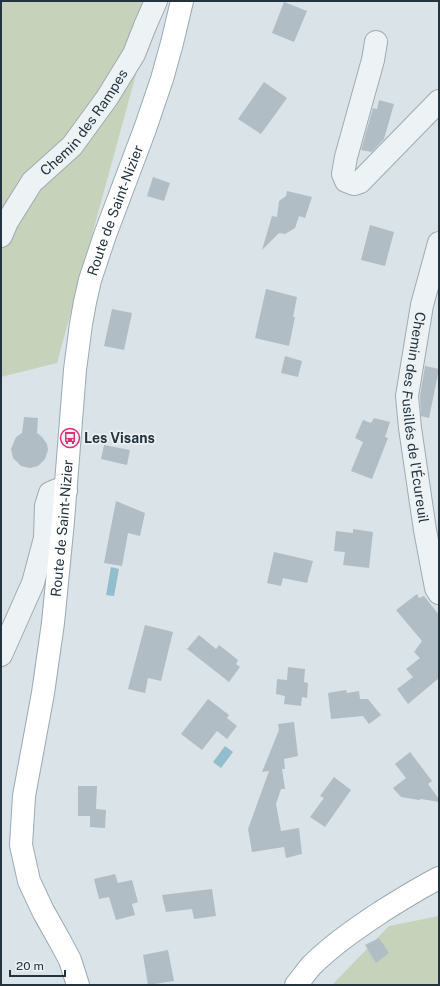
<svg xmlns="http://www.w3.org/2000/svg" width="440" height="986" viewBox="0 0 440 986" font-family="'Public Sans',sans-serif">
	<rect width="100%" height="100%" fill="#dae3e7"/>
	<g fill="#c7d2bb">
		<polygon points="1,1 156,1 57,363 1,377"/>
		<polygon points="439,916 439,985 332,985 389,926"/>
	</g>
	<g fill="#91bdcc">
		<polygon points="111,567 119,569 114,596 106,595"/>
		<polygon points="225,746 233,752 221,768 213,762"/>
	</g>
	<g fill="#b1bdc4">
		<polygon points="284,2 307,11 294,42 272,33"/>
		<polygon points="264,82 287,98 261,134 238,119"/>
		<polygon points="379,100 394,104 384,139 372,152 361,150 373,108 377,109"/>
		<polygon points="153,177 170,183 164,201 147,196"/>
		<polygon points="287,191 312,197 305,218 299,216 295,228 285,234 279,233 262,250 272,216 277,217 279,201 286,196"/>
		<polygon points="370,225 394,232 385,266 361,260"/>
		<polygon points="266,289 297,297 293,317 295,317 289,346 255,338"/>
		<polygon points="112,309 132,313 124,350 104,346"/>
		<polygon points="285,356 302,361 298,377 281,373"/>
		<polygon points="425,366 439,369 429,418 421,416 420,396"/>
		<polygon points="24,417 38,418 37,433 42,437 47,444 48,450 45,459 38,466 30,468 21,466 13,458 11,449 16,437 22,433"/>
		<polygon points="374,418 390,422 385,437 388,438 372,479 351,471 363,442 355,438 363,420 371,423"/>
		<polygon points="104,445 130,450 127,465 101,459"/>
		<polygon points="116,501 145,513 140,536 128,533 122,566 104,563"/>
		<polygon points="353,529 373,532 369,568 343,565 345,552 334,551 336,531 353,533"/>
		<polygon points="274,552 313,561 307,583 283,578 281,586 267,583"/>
		<polygon points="417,594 419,598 424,596 439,615 439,678 408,704 397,689 413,677 406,669 420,658 414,652 422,641 396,610"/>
		<polygon points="145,625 173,632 161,681 148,678 145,693 128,689"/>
		<polygon points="199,635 216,649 219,645 238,660 236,664 240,667 229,682 187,649"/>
		<polygon points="288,667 305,669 304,682 308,683 307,698 302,697 301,706 284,704 285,696 276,694 277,679 287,680"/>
		<polygon points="346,690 347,693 359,691 360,699 368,699 381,715 369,724 363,716 331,719 328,693"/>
		<polygon points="208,699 229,715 227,718 237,726 227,739 217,731 202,750 181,734"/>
		<polygon points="294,722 298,756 284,759 285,769 282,769 285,789 281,789 276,804 281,831 299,828 302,854 286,858 284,847 252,852 248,829 269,771 262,772 279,730 278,724"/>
		<polygon points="410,752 432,781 428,784 439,799 439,802 421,799 419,800 401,797 393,788 406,778 395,764"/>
		<polygon points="334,777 351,790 325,827 310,817 324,798 320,796"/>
		<polygon points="78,786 97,786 96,809 106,810 105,828 90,827 90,816 78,816"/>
		<polygon points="115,874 118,883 132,880 138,902 132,904 135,915 116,920 109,897 99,899 94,879"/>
		<polygon points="212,889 216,916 194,919 192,909 166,912 162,895"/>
		<polygon points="379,938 389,953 376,963 365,945"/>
		<polygon points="168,950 174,981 148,985 143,955"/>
	</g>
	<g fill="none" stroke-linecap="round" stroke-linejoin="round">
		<defs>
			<g id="minor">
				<polyline points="376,42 373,60 346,157 343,174 346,181 354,184 360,182 439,101"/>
				<path id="s1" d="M1 236 7 222 32 182 72 146 107 98 134 54 145 26 156 1"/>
				<path id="s2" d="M439 243 422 305 407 396 410 428 425 530 436 588 439 593"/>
				<polyline points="1,655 33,583 45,538 46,506 50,493 57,490 66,491"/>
			</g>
			<g id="major">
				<path id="s3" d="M78 985 70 960 61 943 43 911 29 881 21 845 24 796 43 693 53 623 63 521 75 370 81 324 85 302 90 280 105 235 145 129 162 79 172 43 182 1"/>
				<path d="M296 985C301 979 306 972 311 966 332 945 357 928 381 912 400 900 419 888 439 878"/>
			</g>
		</defs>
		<use href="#minor" stroke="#9fabb1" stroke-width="24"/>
		<use href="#major" stroke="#99abb4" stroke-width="24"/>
		<use href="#minor" stroke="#edf2f5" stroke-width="22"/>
		<use href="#major" stroke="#fff" stroke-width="22"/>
	</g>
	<defs>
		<symbol id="bus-ring" viewBox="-11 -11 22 22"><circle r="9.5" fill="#eaf1f5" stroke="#dc3077" stroke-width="1.5"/><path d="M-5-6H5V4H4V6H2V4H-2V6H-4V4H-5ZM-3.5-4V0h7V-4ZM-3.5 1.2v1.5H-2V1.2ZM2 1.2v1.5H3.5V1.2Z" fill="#dc3077"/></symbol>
	</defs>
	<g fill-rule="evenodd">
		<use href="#bus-ring" x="59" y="427" width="22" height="22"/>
	</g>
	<g text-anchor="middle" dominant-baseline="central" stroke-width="3.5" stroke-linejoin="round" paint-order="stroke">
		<g font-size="14" fill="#23343e" stroke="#eaf1f5">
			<text stroke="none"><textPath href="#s1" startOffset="142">Chemin des Rampes</textPath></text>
			<text stroke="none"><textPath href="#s3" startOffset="796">Route de Saint-Nizier</textPath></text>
			<text stroke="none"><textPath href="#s2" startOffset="178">Chemin des Fusillés de l'Écureuil</textPath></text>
			<text stroke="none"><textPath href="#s3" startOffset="472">Route de Saint-Nizier</textPath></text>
		</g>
		<g font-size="14" font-weight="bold" fill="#23343e" stroke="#eaf1f5" text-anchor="start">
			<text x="84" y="438">Les Visans</text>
		</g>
	</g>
	<rect width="440" height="986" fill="none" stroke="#23343e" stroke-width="4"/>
	<path d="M10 970v6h55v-6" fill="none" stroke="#23343e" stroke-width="2"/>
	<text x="16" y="970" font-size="12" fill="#23343e" stroke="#eaf1f5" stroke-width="3" paint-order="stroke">20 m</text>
</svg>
